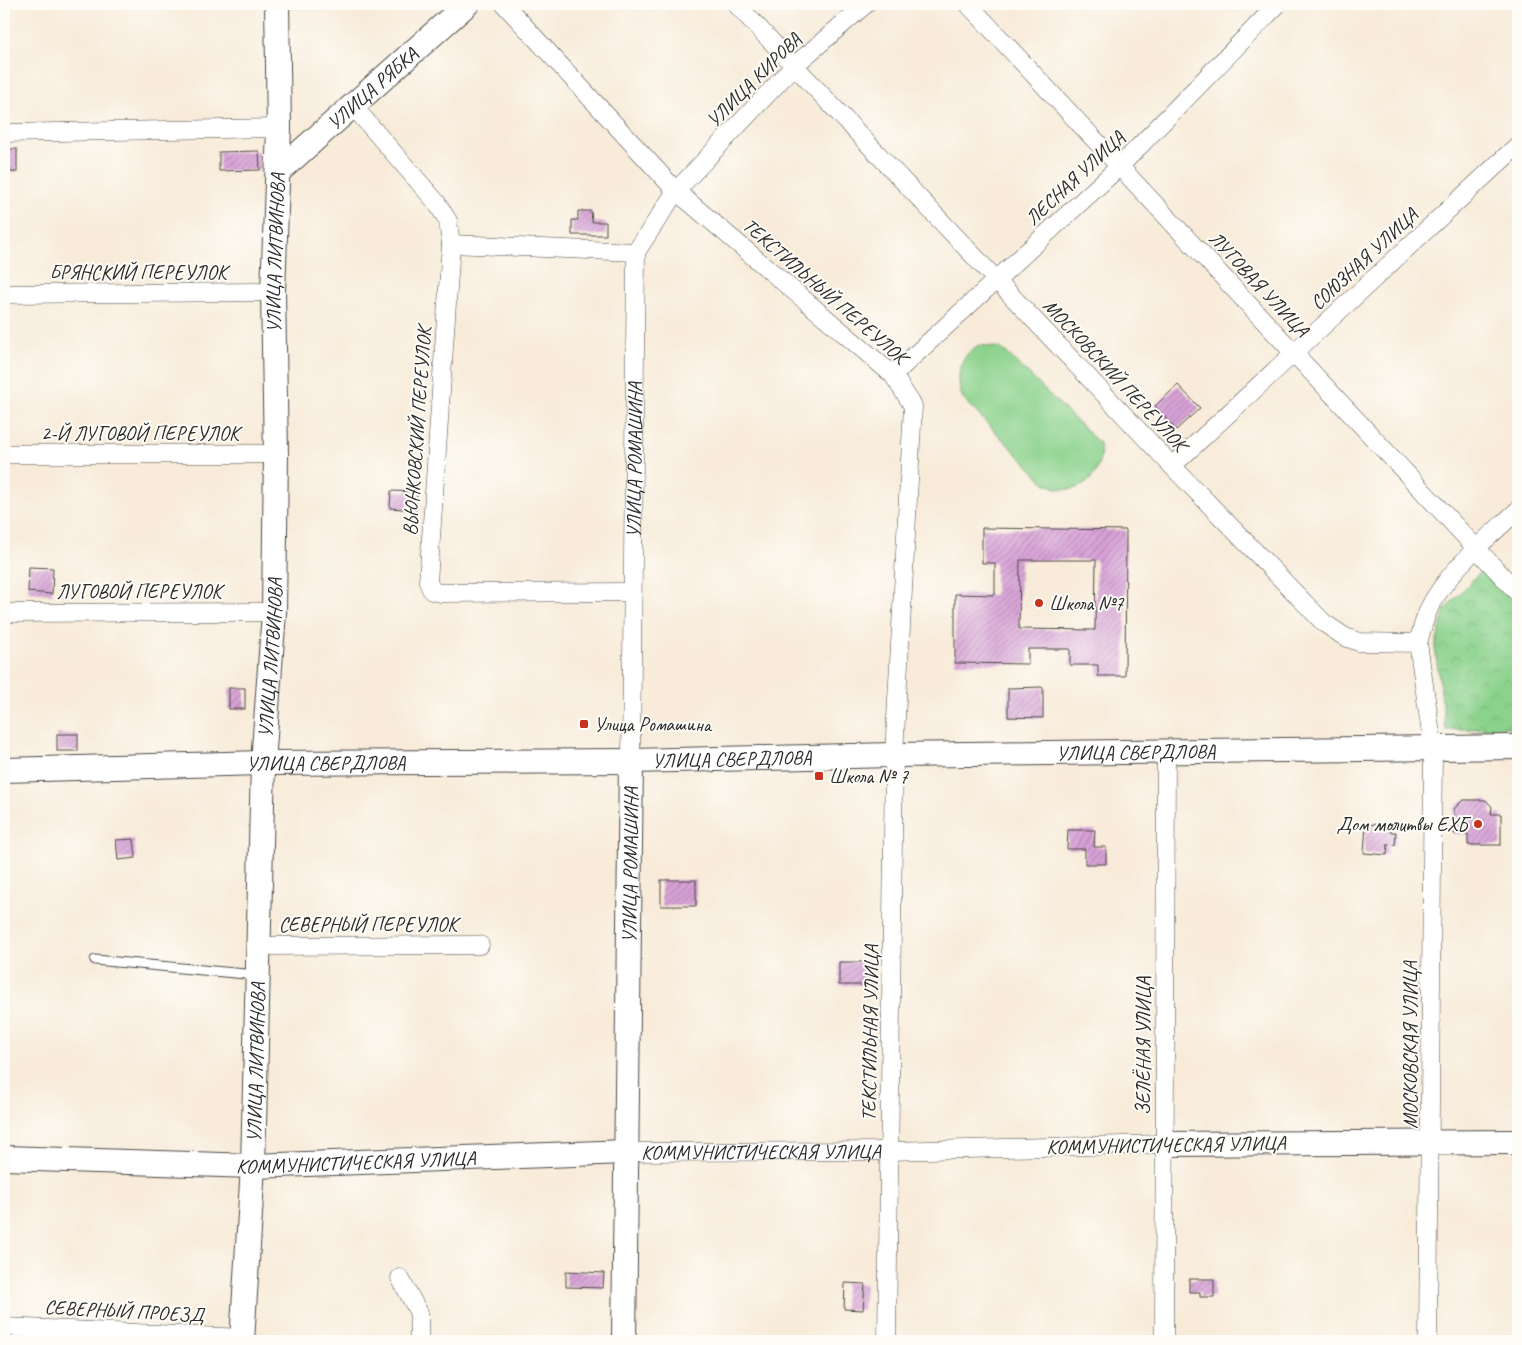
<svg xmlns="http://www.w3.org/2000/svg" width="1522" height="1345" viewBox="0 0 1522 1345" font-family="Caveat,sans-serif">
	<defs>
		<pattern id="park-crowns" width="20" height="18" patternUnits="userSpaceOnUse" patternTransform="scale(1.25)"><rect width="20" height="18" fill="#8bd28c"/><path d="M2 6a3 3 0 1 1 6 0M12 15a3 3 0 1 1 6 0" fill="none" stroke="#78b479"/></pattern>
		<pattern id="building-hatch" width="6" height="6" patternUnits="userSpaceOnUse" patternTransform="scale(1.25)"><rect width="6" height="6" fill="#d9a3d8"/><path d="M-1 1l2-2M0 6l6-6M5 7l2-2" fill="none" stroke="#b085af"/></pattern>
	</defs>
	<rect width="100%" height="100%" fill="#fdfcf7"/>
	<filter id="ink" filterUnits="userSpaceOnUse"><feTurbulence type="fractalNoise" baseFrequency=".02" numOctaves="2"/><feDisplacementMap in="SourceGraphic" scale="10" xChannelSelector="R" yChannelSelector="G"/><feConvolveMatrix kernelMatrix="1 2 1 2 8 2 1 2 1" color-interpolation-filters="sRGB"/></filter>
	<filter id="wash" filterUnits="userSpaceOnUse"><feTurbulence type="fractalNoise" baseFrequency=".0096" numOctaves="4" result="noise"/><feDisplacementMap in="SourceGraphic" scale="20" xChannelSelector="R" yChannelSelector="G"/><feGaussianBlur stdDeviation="1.12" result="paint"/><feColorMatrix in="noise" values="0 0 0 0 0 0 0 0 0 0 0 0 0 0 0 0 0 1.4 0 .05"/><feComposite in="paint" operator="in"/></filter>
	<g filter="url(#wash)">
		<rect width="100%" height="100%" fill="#f8ebd9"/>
		<polygon fill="url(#park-crowns)" stroke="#5b7e5c" points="1483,569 1518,607 1518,727 1446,730 1435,648 1445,609"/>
		<path fill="#8bd28c" stroke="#5b7e5c" d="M979 345 1000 348 1007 353 1098 442C1103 452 1100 461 1096 471 1087 490 1064 494 1047 484 1038 478 1030 467 1022 459 1002 439 983 419 963 399 955 379 958 356 979 345Z"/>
		<g id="blocks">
			<g fill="url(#building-hatch)" fill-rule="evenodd">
				<rect x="4" y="149" width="13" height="23"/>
				<polygon points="259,151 260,170 219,171 219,152"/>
				<polygon points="578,211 591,211 592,222 606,222 606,235 572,235 572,220 578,220"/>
				<polygon points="1178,385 1200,408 1176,430 1155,406"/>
				<polygon points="391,491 417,492 416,510 390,508"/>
				<path d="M982 528 1126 530 1125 676H1098V665H1070V649H1028V664L955 663V594L995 595V563H982ZM1020 560H1096L1095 630 1019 629Z"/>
				<polygon points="29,567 53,568 52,594 28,592"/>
				<polygon points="1043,687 1043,718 1008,717 1008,688"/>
				<rect x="229" y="688" width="16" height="21"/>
				<rect x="57" y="734" width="21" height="17"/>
				<polygon points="1463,800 1486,800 1492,807 1491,814 1501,814 1501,845 1468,845 1468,834 1454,834 1454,809"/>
				<polygon points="1366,824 1390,825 1390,832 1396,832 1395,845 1388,844 1387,855 1364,853"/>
				<polygon points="1068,830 1095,830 1094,847 1106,847 1106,864 1085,864 1085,849 1067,849"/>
				<polygon points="134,839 136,858 118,860 116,840"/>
				<rect x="661" y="880" width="35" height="26"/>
				<polygon points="839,962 871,962 872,985 839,985"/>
				<polygon points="566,1271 604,1273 603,1288 566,1287"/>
				<polygon points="1189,1279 1214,1279 1214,1297 1200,1297 1200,1292 1189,1292"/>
				<polygon points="845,1283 865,1284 863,1310 844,1309"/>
			</g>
		</g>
	</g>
	<g filter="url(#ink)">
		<use href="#blocks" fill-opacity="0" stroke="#4a4845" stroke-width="1"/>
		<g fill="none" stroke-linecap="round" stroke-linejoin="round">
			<defs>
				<polyline id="lane" points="95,960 256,975"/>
				<g id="street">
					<polyline points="504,4 676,191 893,375 913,406 894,755 887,1341"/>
					<polyline points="736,4 1172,466 1324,623 1345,637 1359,642 1418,643 1433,748 1428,1341"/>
					<polyline points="968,4 1518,593"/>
					<polyline points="353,106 437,203 448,221 451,244 428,582 432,591 441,593 632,592"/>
					<polyline points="4,133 279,128"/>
					<polyline points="451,244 636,252"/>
					<polyline points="4,294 273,292"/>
					<polyline points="893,375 1120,166 1278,4"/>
					<polyline points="4,454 276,454"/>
					<polyline points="1172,466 1518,145"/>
					<polyline points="4,613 274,612"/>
					<path d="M1418 643C1423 625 1427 608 1438 593 1459 561 1491 535 1518 510"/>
					<path id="s1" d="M631 761 636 252 676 191 794 66 866 4"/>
					<polyline points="257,946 480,945"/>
					<path id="s2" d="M626 1152 890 1151 1163 1144"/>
					<polyline points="400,1278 419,1313 419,1341"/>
					<polyline points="4,1327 243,1338"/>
					<polyline points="1164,1341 1166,751"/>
				</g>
				<g id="secondary">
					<path id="s3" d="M278 172 467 4"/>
					<path id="s4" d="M4 770 263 763 631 761 894 755 1518 747"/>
					<polyline points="1163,1144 1518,1142"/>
					<path id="s5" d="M4 1158 253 1166 626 1152"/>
					<path id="s6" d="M242 1341 253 1166 263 763 274 612 276 454 273 292 279 128 277 4"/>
					<path id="s7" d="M624 1341 631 761"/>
				</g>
			</defs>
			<use href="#lane" stroke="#4a4845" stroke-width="11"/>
			<use href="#street" stroke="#4a4845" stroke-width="19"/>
			<use href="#secondary" stroke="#4a4845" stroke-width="26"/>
			<use href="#lane" stroke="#fff" stroke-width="9"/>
			<use href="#street" stroke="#fff" stroke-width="18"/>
			<use href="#secondary" stroke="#fff" stroke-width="24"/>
		</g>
	</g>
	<g fill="#c8321e" stroke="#fdfcf7" stroke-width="2">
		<circle cx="1039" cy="603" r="5"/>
		<rect x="579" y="719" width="10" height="10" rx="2.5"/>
		<rect x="814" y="771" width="10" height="10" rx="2.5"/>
		<circle cx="1478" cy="824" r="5"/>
	</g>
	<g text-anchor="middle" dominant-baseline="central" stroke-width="4" stroke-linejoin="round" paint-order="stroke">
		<g font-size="20" fill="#2b2b2b" stroke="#fdfcf7">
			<text transform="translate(754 80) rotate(-45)">УЛИЦА КИРОВА</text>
			<text stroke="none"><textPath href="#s3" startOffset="126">УЛИЦА РЯБКА</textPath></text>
			<text transform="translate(1075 178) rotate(-43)">ЛЕСНАЯ УЛИЦА</text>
			<text stroke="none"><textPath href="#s6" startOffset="1089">УЛИЦА ЛИТВИНОВА</textPath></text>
			<text transform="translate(1364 259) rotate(-43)">СОЮЗНАЯ УЛИЦА</text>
			<text x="138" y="272">БРЯНСКИЙ ПЕРЕУЛОК</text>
			<text transform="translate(1259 284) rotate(47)">ЛУГОВАЯ УЛИЦА</text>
			<text transform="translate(825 291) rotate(41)">ТЕКСТИЛЬНЫЙ ПЕРЕУЛОК</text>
			<text transform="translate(1115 375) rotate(47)">МОСКОВСКИЙ ПЕРЕУЛОК</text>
			<text transform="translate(417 431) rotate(-86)">ВЬЮНКОВСКИЙ ПЕРЕУЛОК</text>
			<text x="140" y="433">2-Й ЛУГОВОЙ ПЕРЕУЛОК</text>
			<text stroke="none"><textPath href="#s1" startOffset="301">УЛИЦА РОМАШИНА</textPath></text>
			<text x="139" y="591">ЛУГОВОЙ ПЕРЕУЛОК</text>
			<text stroke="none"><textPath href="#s6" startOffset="684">УЛИЦА ЛИТВИНОВА</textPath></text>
			<text stroke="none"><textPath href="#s4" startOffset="1132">УЛИЦА СВЕРДЛОВА</textPath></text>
			<text stroke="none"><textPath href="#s4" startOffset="728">УЛИЦА СВЕРДЛОВА</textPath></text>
			<text stroke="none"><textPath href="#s4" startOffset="322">УЛИЦА СВЕРДЛОВА</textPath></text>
			<text stroke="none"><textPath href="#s7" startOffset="476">УЛИЦА РОМАШИНА</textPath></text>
			<text x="368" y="924">СЕВЕРНЫЙ ПЕРЕУЛОК</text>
			<text transform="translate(870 1033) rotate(-89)">ТЕКСТИЛЬНАЯ УЛИЦА</text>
			<text transform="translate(1410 1045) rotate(-90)">МОСКОВСКАЯ УЛИЦА</text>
			<text transform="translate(1143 1046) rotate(-90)">ЗЕЛЁНАЯ УЛИЦА</text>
			<text stroke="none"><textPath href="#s6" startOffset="279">УЛИЦА ЛИТВИНОВА</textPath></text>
			<text transform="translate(1166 1145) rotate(-1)">КОММУНИСТИЧЕСКАЯ УЛИЦА</text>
			<text stroke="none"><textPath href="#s2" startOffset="135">КОММУНИСТИЧЕСКАЯ УЛИЦА</textPath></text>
			<text stroke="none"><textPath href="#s5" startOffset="352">КОММУНИСТИЧЕСКАЯ УЛИЦА</textPath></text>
			<text transform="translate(124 1311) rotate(3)">СЕВЕРНЫЙ ПРОЕЗД</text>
		</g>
		<g font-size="20" fill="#2b2b2b" stroke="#fdfcf7" text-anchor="start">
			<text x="1049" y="603">Школа №7</text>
			<text x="594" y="724">Улица Ромашина</text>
			<text x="829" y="776">Школа № 7</text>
			<text x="1468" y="824" text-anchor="end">Дом молитвы ЕХБ</text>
		</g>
	</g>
	<rect width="1522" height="1345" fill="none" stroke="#fdfcf7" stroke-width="20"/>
</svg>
